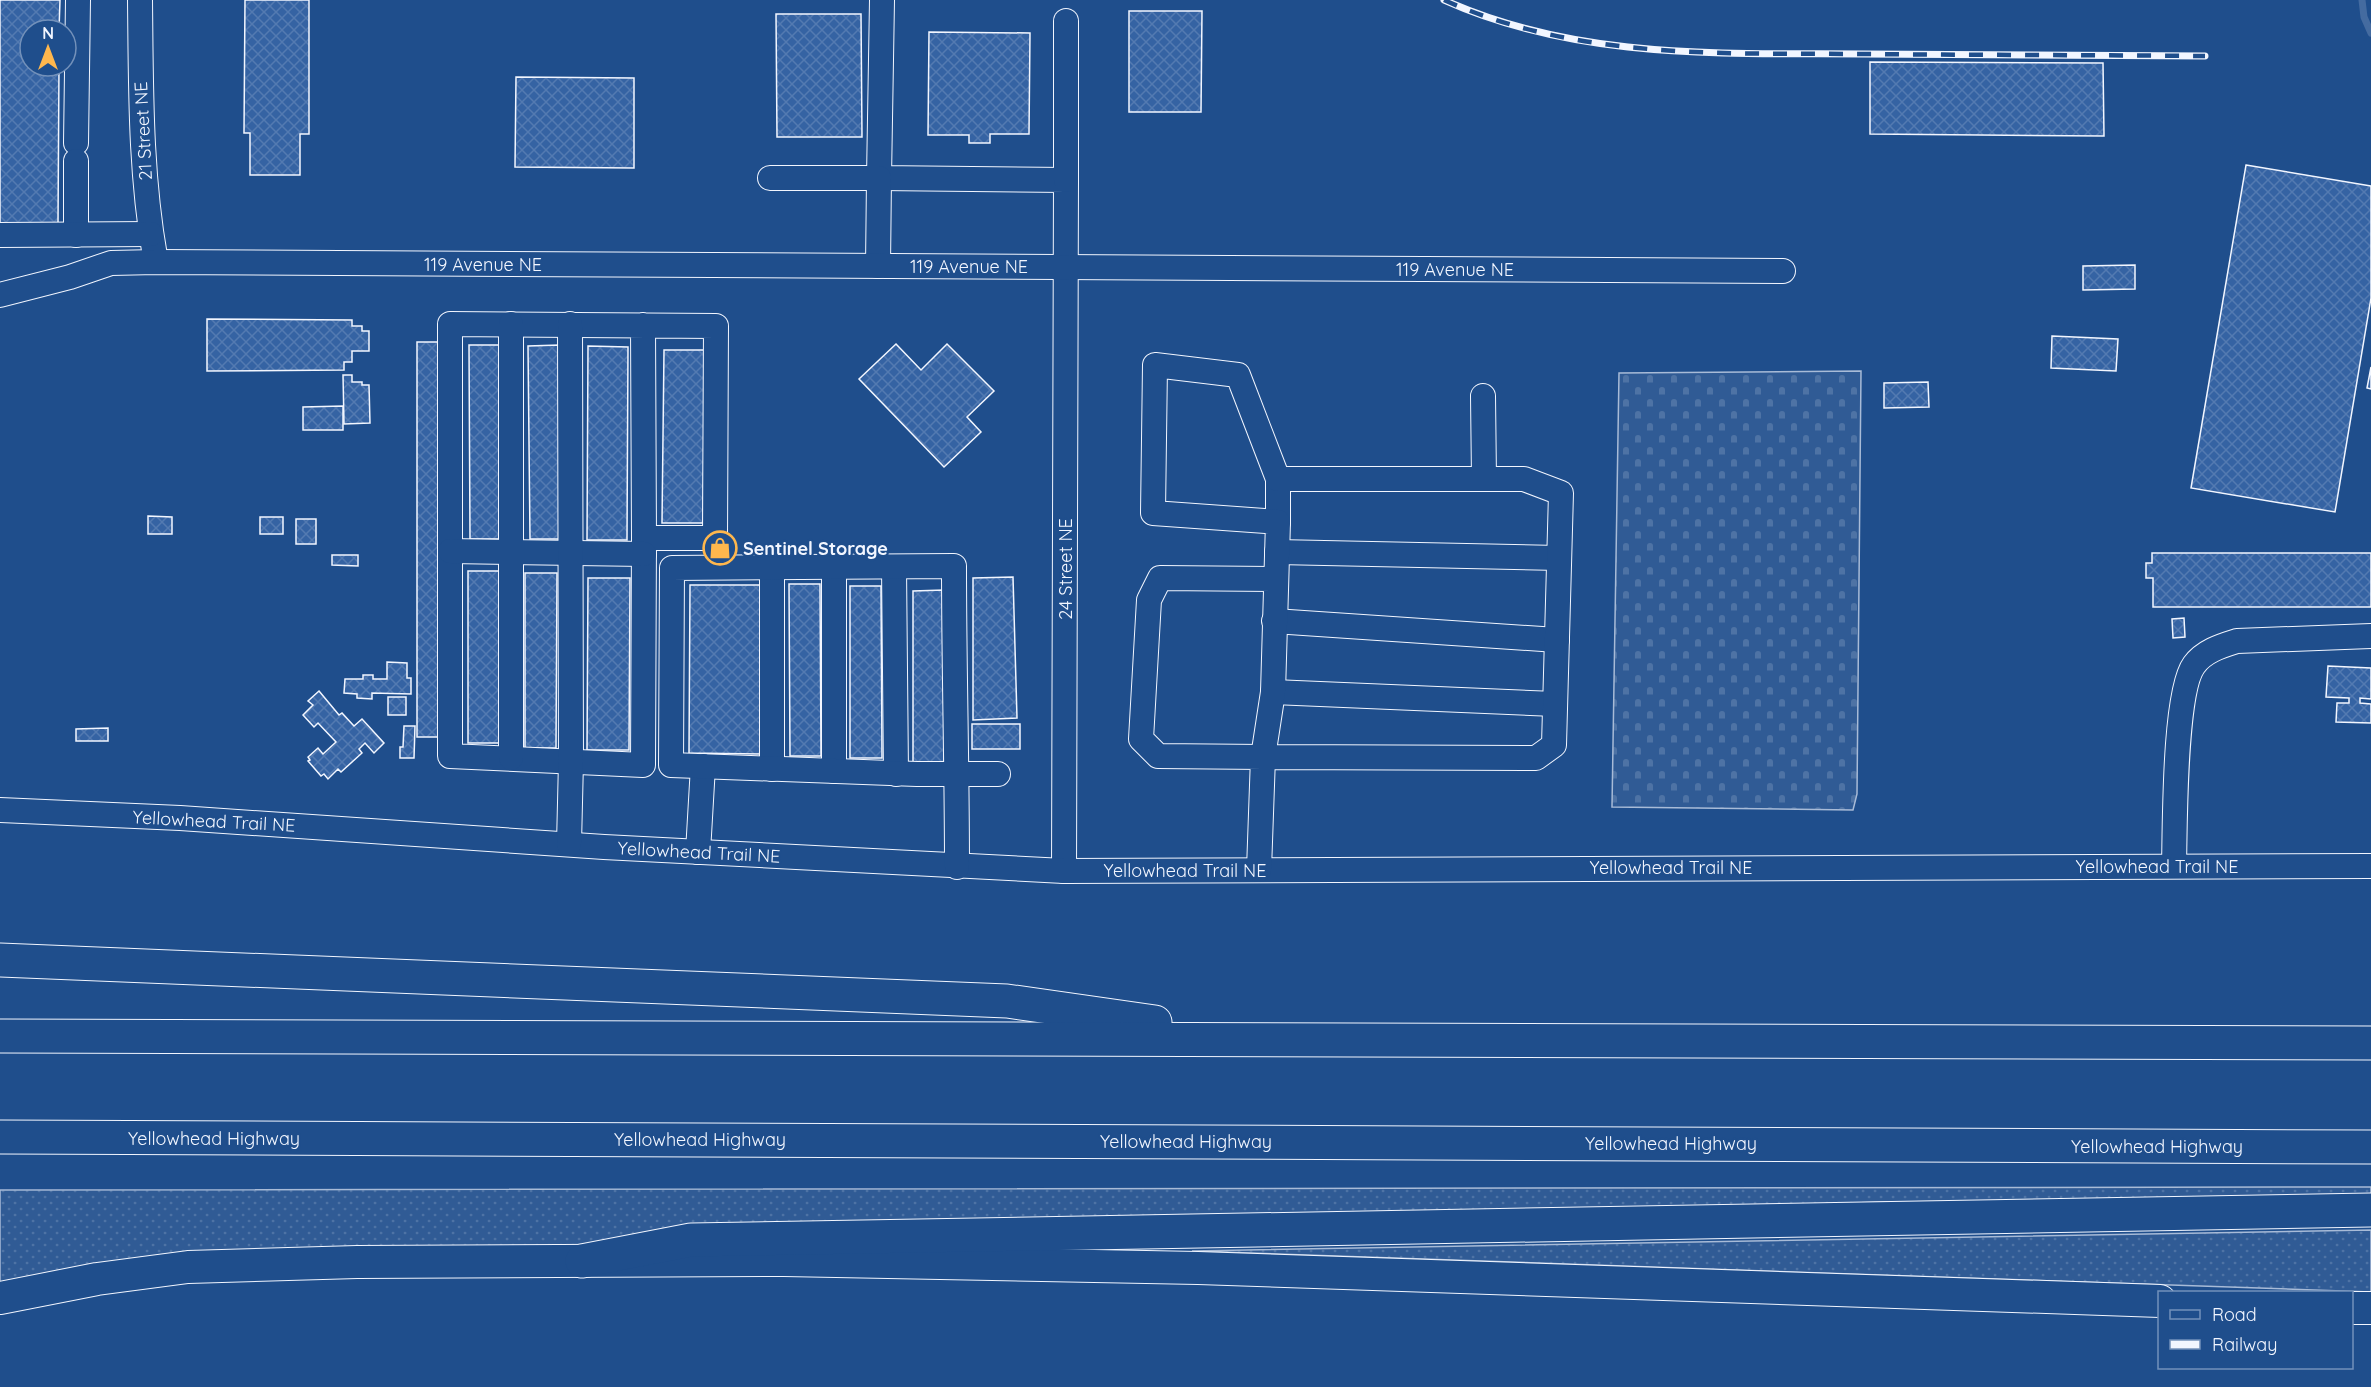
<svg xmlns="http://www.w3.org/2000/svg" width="2371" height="1387" viewBox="0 0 2371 1387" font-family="Quicksand,sans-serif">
	<defs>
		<pattern id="grass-dots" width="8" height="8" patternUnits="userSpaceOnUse" patternTransform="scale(1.5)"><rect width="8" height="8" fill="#305b95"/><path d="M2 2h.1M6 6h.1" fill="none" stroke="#4e73a5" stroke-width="1.8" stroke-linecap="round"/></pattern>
		<pattern id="cemetery-stones" width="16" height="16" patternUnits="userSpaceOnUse" patternTransform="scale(1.5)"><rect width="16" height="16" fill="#305b95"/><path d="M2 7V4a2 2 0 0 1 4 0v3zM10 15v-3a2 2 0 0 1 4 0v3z" fill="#4e73a5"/></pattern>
		<pattern id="building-cross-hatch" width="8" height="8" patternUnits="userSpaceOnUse" patternTransform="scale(1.5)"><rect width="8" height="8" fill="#3563a3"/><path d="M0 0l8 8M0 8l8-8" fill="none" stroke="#537ab1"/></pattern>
	</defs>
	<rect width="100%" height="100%" fill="#1f4e8c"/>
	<g fill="url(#grass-dots)" stroke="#a8bbd7" stroke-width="1.5">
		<polygon points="2371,1187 2371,1194 2124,1200 1884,1202 554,1246 189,1251 0,1287 0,1190"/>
		<polygon points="2371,1230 2371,1292 1192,1251"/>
	</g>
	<polygon fill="url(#cemetery-stones)" stroke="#a8bbd7" stroke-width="1.5" points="1861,371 1857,794 1853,810 1612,807 1619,373"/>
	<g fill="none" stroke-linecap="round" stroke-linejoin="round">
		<polyline stroke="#446ba0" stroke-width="7" points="2362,0 2364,17 2371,33"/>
	</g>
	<g fill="url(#building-cross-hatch)" stroke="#f2f6ff" stroke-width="1.5">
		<polygon points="0,0 60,0 59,30 30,30 30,66 59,66 58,224 0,223"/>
		<polygon points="245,0 309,0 309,134 300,134 300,175 250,175 250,133 244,133"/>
		<polygon points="1129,11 1202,11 1201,112 1129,112"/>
		<polygon points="776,14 861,14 862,137 777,137"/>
		<polygon points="929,32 1030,33 1029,134 990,134 990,143 969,143 969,135 928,135"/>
		<polygon points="1870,62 2103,63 2104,136 1870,134"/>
		<polygon points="516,77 634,78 634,168 515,167"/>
		<polygon points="2246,165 2371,186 2371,298 2335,512 2191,488"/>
		<polygon points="2135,265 2135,289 2083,290 2083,266"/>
		<polygon points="207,319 352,320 352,326 362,326 362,331 369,331 369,351 352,351 352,362 344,362 344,370 207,371"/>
		<polygon points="2052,336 2118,339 2116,371 2051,368"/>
		<rect x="417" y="342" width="21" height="395"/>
		<polygon points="896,344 921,370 947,344 994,391 967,417 981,432 944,467 859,379"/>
		<polygon points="469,345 500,345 501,539 470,539"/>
		<polygon points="559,345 560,539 530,539 528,346"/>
		<polygon points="588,346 628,347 627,540 587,540"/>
		<polygon points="664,350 705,350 703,523 662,523"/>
		<polygon points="2371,367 2371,389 2367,388"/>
		<polygon points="343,375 352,375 352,382 362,382 362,385 369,385 370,423 344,424"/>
		<polygon points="1928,382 1929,407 1884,408 1884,383"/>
		<polygon points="343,406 343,430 303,430 303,407"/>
		<polygon points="148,516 172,517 172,534 148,534"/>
		<rect x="260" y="517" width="23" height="17"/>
		<rect x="296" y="519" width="20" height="25"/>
		<polygon points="2152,553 2371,553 2371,607 2153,607 2153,578 2146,578 2146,563 2152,563"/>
		<polygon points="332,555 358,555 358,566 332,565"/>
		<rect x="468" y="571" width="32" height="172"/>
		<polygon points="525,573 557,573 556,748 525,748"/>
		<polygon points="1013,577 1017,718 973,720 973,578"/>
		<polygon points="588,578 630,578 629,750 587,750"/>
		<polygon points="789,584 820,584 821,756 790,756"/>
		<polygon points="690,585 761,585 760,754 689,753"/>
		<polygon points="850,586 881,586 882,758 850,758"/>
		<polygon points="944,590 944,763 913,763 913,591"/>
		<polygon points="2184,618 2185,637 2173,638 2172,619"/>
		<polygon points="387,662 407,663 407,678 411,678 411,694 372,693 372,699 357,698 357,694 344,693 345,679 363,679 363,675 373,675 373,679 387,679"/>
		<polygon points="2328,666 2371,668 2371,699 2360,698 2360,703 2371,704 2371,723 2336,722 2337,703 2349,703 2349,698 2326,697"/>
		<polygon points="319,691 339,715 342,713 354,726 362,719 384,743 374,753 365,743 359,749 362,753 341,772 338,769 328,779 324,774 321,776 308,761 310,760 308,757 318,748 323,754 336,742 318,723 314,727 303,715 313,705 308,701"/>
		<rect x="388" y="697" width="18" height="18"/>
		<rect x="972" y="724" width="48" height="25"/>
		<polygon points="404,726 415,726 414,758 400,758 400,747 403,747"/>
		<polygon points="108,728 108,741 76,741 76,729"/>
	</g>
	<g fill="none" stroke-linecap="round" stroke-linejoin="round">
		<defs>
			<g id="minor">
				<path d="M140 0C141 88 140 175 156 262"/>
				<polyline points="882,0 879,178 1066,180 1064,871"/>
				<polyline points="76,143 78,0"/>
				<polyline points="76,161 76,235"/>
				<polyline points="770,178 879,178 878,266"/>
				<polyline points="1066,180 1066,21"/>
				<polyline points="0,235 151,234"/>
				<polyline points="0,295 70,277 111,263 156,262 1783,271"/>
				<polyline points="643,325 644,538 643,765 450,756 450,324 716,326 715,538 644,538"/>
				<polyline points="1483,396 1484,479"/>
				<polyline points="1278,479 1278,522"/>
				<polyline points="450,551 644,554"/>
				<polyline points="1277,552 1559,558"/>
				<polyline points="772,567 772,769"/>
				<polyline points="894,567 896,774"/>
				<polyline points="1274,621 1557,640"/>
				<polyline points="1273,692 1555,704"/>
				<polyline points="511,758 511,324"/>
				<polyline points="834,771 834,567"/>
				<polyline points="0,810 180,818 604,847 1064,871 2371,866"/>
				<polyline points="569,844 571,761 570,324"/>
				<polyline points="698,852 703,766"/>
				<path d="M2174 866C2175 827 2174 692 2194 665 2204 651 2221 646 2237 641L2371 636"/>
				<path d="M957 867C957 767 954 666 954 566L672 568 671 765 917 774H998"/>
				<polyline points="1259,870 1263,757 1536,758 1554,745 1561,493 1524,479 1278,479 1238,375 1155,365 1153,513 1278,522 1273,692 1263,757 1158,756 1141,739 1149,600 1160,578 1276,579"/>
			</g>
			<g id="major">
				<polyline points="0,1298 97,1279 188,1267 357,1262 784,1260 1198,1268 2160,1301"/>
				<polyline points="2352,1308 2371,1308"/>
			</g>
			<g id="highway">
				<polyline points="0,960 1007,1001 1155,1022"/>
				<polyline points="0,1036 2371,1043"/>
				<polyline points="0,1137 2371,1147"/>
				<polyline points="582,1261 691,1240 2371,1210"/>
			</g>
		</defs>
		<use href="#minor" stroke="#f2f6ff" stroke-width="26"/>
		<use href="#major" stroke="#f2f6ff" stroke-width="34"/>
		<use href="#highway" stroke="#f2f6ff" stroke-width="35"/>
		<use href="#minor" stroke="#1f4e8c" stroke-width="24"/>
		<use href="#major" stroke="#1f4e8c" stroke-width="32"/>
		<use href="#highway" stroke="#1f4e8c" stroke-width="33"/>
		<defs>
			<path id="rail" d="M1444 0C1578 60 1720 53 1864 54 1977 55 2091 55 2205 56"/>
		</defs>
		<use href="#rail" stroke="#f2f6ff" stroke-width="7"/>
		<use href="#rail" stroke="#1f4e8c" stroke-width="4.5" stroke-dasharray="14" stroke-linecap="butt"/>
	</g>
	<defs>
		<symbol id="shop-ring" viewBox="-11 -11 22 22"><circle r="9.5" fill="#1f4e8c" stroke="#ffb74d" stroke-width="1.5"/><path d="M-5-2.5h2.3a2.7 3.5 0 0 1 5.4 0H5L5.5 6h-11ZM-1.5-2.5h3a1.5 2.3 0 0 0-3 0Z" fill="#ffb74d"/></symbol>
	</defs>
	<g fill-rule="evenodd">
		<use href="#shop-ring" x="701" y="529" width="38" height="38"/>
	</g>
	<g text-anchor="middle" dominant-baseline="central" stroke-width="4.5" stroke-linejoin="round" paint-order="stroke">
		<g font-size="18" fill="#f2f6ff" stroke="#1f4e8c">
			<text transform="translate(143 131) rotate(-93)">21 Street NE</text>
			<text x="483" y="264">119 Avenue NE</text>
			<text x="969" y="266">119 Avenue NE</text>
			<text x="1455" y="269">119 Avenue NE</text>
			<text transform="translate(1065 569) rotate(-90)">24 Street NE</text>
			<text transform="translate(214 821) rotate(3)">Yellowhead Trail NE</text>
			<text transform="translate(699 852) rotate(3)">Yellowhead Trail NE</text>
			<text x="2157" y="866">Yellowhead Trail NE</text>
			<text x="1671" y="867">Yellowhead Trail NE</text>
			<text x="1185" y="870">Yellowhead Trail NE</text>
			<text x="214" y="1138">Yellowhead Highway</text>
			<text x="700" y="1139">Yellowhead Highway</text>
			<text x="1186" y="1141">Yellowhead Highway</text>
			<text x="1671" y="1143">Yellowhead Highway</text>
			<text x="2157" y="1146">Yellowhead Highway</text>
		</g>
		<g font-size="18" font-weight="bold" fill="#f2f6ff" stroke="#1f4e8c" text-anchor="start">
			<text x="743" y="548">Sentinel Storage</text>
		</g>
	</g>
	<rect x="2158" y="1291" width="195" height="78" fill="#1f4e8c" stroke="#7391ba" stroke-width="1.5"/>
	<rect x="2170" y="1310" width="30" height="9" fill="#1f4e8c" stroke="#7391ba" stroke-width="1.5"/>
	<text x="2212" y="1321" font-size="18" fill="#f2f6ff">Road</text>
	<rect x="2170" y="1340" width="30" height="9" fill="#f2f6ff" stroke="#7391ba" stroke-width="1.5"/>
	<text x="2212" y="1351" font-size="18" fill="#f2f6ff">Railway</text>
	<g transform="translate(48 48)"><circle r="28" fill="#1f4e8c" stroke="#7391ba" stroke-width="1.5"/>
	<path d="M0-4.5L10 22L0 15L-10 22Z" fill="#ffb74d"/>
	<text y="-9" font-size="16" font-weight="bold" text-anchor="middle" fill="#f2f6ff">N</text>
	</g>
</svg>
